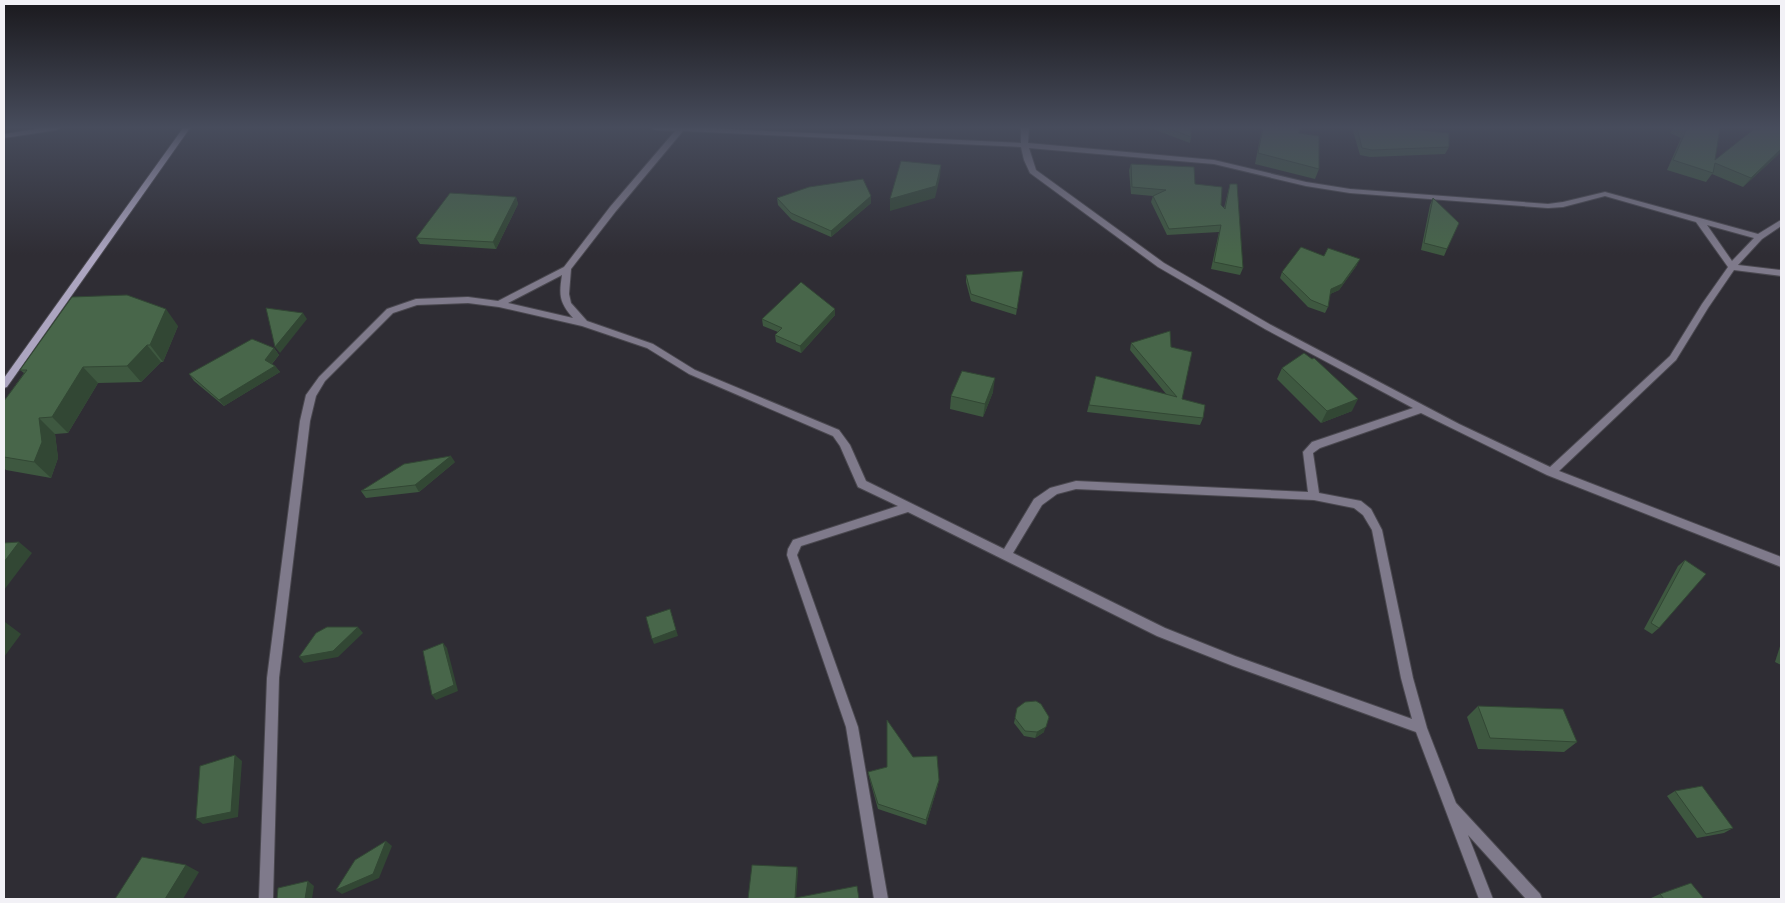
<svg xmlns="http://www.w3.org/2000/svg" width="1785" height="903" viewBox="0 0 1785 903" font-family="'Crimson Pro',serif">
	<rect width="100%" height="100%" fill="#2f2d34"/>
	<g fill="none" stroke-linecap="round" stroke-linejoin="round">
		<defs>
			<g id="street">
				<polygon points="41,128 60,128 57,130 4,138 4,134"/>
				<path d="M652 128H707L1021 143V128H1029L1028 143 1214 160 1306 182 1350 189 1548 204 1563 202 1605 192 1758 234 1781 220V226L1762 239 1738 265 1781 270V276L1734 270 1708 308 1676 360 1559 471 1781 557V567L1547 475 1421 413 1320 448 1313 453 1319 493 1361 501 1371 509 1382 530 1413 678 1427 728 1456 803 1540 894 1542 899H1526L1468 835 1493 899H1479L1416 732 1233 666 1157 636 908 512 801 546 797 555 858 727 888 899H874L846 727 787 555 788 549 793 540 898 506 858 487 840 446 833 436 689 374 647 348 582 326 499 307 468 303 417 305 393 313 325 381 316 396 310 421 279 678 273 899H259L267 678 300 421 306 395 319 377 387 309 416 299 468 297 498 301 564 267 610 207 675 131 655 130ZM683 131 1021 147 1024 160 1030 173 1158 267 1265 329 1413 408 1312 442 1303 452 1308 492 1076 481 1050 488 1034 499 1004 549 866 481 850 445 839 430 695 370 653 344 587 321 571 303 569 294 571 269 616 211ZM1029 148 1214 164 1306 186 1350 193 1548 208 1563 207 1605 196 1696 222 1728 267 1702 304 1670 356 1550 467 1459 424 1271 325 1164 263 1036 170ZM1707 225 1754 238 1732 261ZM562 275C559 295 559 302 573 318L508 303ZM1076 489 1314 500 1354 508 1363 515 1372 530 1401 678 1412 719 1235 656 1165 628 1013 553 1042 505 1057 494Z"/>
			</g>
			<polygon id="secondary" points="183,128 190,128 7,387 4,388 4,378"/>
		</defs>
		<use href="#street" stroke="#4a484f" stroke-width="2"/>
		<use href="#secondary" stroke="#4a484f" stroke-width="2"/>
		<use href="#street" fill="#7f7a8b" fill-rule="evenodd"/>
		<use href="#secondary" fill="#aca5c0" fill-rule="evenodd"/>
	</g>
	<g fill="#3e5840">
		<polygon points="1150,128 1191,128 1191,137 1190,143"/>
		<polygon points="1262,128 1300,128 1299,133 1319,169 1315,179 1255,164"/>
		<polygon points="1354,128 1400,128 1449,147 1445,154 1370,157 1360,155 1353,131"/>
		<polygon points="1673,128 1720,128 1715,160 1758,130 1781,128 1781,152 1743,187 1712,174 1706,182 1667,170 1681,138 1670,133"/>
		<polygon points="1131,164 1195,184 1221,205 1224,208 1230,184 1243,268 1240,275 1211,269 1219,232 1167,235 1151,202 1153,196 1131,194 1129,170"/>
		<polygon points="871,196 871,203 831,237 792,220 778,205 777,198"/>
		<polygon points="516,197 518,204 496,249 420,244 416,238"/>
		<polygon points="1433,198 1447,249 1444,256 1421,250 1430,205"/>
		<polygon points="1324,256 1357,265 1339,290 1330,294 1328,307 1325,313 1308,307 1280,278 1282,272"/>
		<polygon points="1023,271 1016,315 971,301 966,282 966,275"/>
		<polygon points="835,309 835,315 801,353 776,342 775,335 778,332 763,326 762,319"/>
		<polygon points="178,326 163,362 161,362 141,382 98,383 68,433 55,434 58,458 51,478 6,470 4,468 4,401 24,373 20,370"/>
		<polygon points="1131,343 1171,347 1182,399 1203,418 1200,425 1087,412 1096,376 1167,395 1130,350"/>
		<polygon points="274,348 279,355 272,364 275,366 280,372 224,406 194,381 189,374"/>
		<polygon points="1282,368 1352,411 1321,423 1277,379"/>
		<polygon points="993,392 983,417 950,409 951,396"/>
		<polygon points="455,462 419,492 366,498 361,491"/>
		<polygon points="1685,560 1659,628 1652,634 1644,629 1678,566"/>
		<polygon points="1781,643 1781,665 1775,662"/>
		<polygon points="1478,706 1577,742 1564,752 1478,749 1467,717"/>
		<polygon points="1017,708 1044,732 1035,738 1024,736 1014,723"/>
		<polygon points="913,757 938,785 926,825 878,809 869,777 868,772 887,767"/>
		<polygon points="1675,791 1733,828 1724,833 1697,838 1667,796"/>
		<polygon points="1660,894 1704,899 1652,899 1651,898"/>
	</g>
	<g fill="#324734">
		<polygon points="1781,149 1781,152 1743,187 1751,178"/>
		<polygon points="941,165 940,177 935,198 890,211 890,199"/>
		<polygon points="871,196 871,203 831,237 831,231"/>
		<polygon points="516,197 518,204 496,249 493,242"/>
		<polygon points="1360,259 1357,265 1339,290 1328,295 1331,289"/>
		<polygon points="166,309 178,326 163,362 150,345"/>
		<polygon points="835,309 835,315 801,353 800,346"/>
		<polygon points="303,313 307,319 280,353 275,347"/>
		<polygon points="147,345 161,362 141,382 127,366"/>
		<polygon points="274,348 279,355 269,367 265,360"/>
		<polygon points="275,366 280,372 224,406 219,400"/>
		<polygon points="83,367 98,383 68,433 52,417"/>
		<polygon points="995,378 993,392 983,417 985,404"/>
		<polygon points="1358,399 1352,411 1321,423 1327,411"/>
		<polygon points="39,418 55,434 58,458 51,478 34,462"/>
		<polygon points="451,456 455,462 419,492 415,485"/>
		<polygon points="19,542 32,553 4,590 4,562"/>
		<polygon points="670,609 678,636 654,644 652,639"/>
		<polygon points="5,622 21,634 4,657 4,624"/>
		<polygon points="358,627 363,633 338,657 304,663 299,657"/>
		<polygon points="443,643 447,648 458,691 436,700 432,695"/>
		<polygon points="1049,717 1044,732 1035,738 1037,732"/>
		<polygon points="235,755 242,761 238,817 203,824 196,819"/>
		<polygon points="939,780 938,785 926,825 926,820"/>
		<polygon points="386,841 392,846 379,878 342,894 336,890"/>
		<polygon points="186,865 199,872 183,899 165,899"/>
		<polygon points="797,867 798,871 796,899 795,898"/>
		<polygon points="308,881 314,886 312,899 305,899"/>
	</g>
	<g fill="#48664a" stroke="#324734">
		<polygon points="1168,128 1191,128 1191,137"/>
		<polygon points="1263,128 1300,128 1299,133 1319,136 1319,169 1258,153"/>
		<polygon points="1357,128 1400,128 1449,133 1449,147 1372,150 1362,148"/>
		<polygon points="1687,128 1720,128 1715,160 1754,129 1758,130 1761,128 1781,128 1781,149 1751,178 1715,163 1713,173 1673,160"/>
		<polygon points="901,161 941,165 936,186 890,199"/>
		<polygon points="1131,164 1194,167 1195,184 1222,187 1221,205 1225,209 1230,184 1237,184 1243,268 1214,262 1221,225 1169,229 1153,196 1166,190 1132,187"/>
		<polygon points="863,179 871,196 831,231 791,213 777,198 809,187"/>
		<polygon points="450,193 516,197 493,242 416,238"/>
		<polygon points="1433,198 1459,223 1447,249 1424,243"/>
		<polygon points="1301,247 1324,256 1328,248 1360,259 1342,284 1331,289 1328,307 1311,300 1282,272"/>
		<polygon points="1023,271 1017,309 971,294 966,275"/>
		<polygon points="801,282 835,309 800,346 775,335 782,328 762,319"/>
		<polygon points="127,295 166,309 150,345 147,345 127,366 83,367 52,417 39,418 42,442 34,462 4,457 4,401 27,370 20,370 72,297"/>
		<polygon points="266,308 303,313 275,347"/>
		<polygon points="1170,331 1171,347 1192,352 1182,399 1205,405 1203,418 1089,405 1096,376 1177,397 1131,343"/>
		<polygon points="252,339 274,348 265,360 275,366 219,400 189,374"/>
		<polygon points="1304,353 1312,359 1314,358 1358,399 1327,411 1282,368"/>
		<polygon points="962,371 995,378 985,404 951,396"/>
		<polygon points="451,456 415,485 361,491 404,464"/>
		<polygon points="19,542 4,562 4,543"/>
		<polygon points="1685,560 1706,574 1659,628 1651,623"/>
		<polygon points="670,609 676,630 652,639 646,617"/>
		<polygon points="327,627 358,627 333,651 299,657 316,633"/>
		<polygon points="443,643 454,685 432,695 423,651"/>
		<polygon points="1036,701 1041,704 1049,717 1046,727 1037,732 1025,731 1015,718 1017,708 1025,702"/>
		<polygon points="1478,706 1563,709 1577,742 1490,738"/>
		<polygon points="887,720 913,757 937,756 939,780 926,820 878,804 868,772 887,767"/>
		<polygon points="235,755 231,812 196,819 200,766"/>
		<polygon points="1702,786 1733,828 1706,834 1675,791"/>
		<polygon points="386,841 373,874 336,890 355,860"/>
		<polygon points="142,857 186,865 165,899 115,899"/>
		<polygon points="752,865 797,867 795,898 857,886 859,899 748,899"/>
		<polygon points="308,881 305,899 277,899 278,888"/>
		<polygon points="1691,883 1704,899 1664,899 1660,894"/>
	</g>
	<linearGradient id="sky" x2="0" y2="1"><stop stop-color="#1a191d"/><stop offset="0.5" stop-color="#474c5c"/><stop offset="1" stop-color="#474c5c" stop-opacity="0"/></linearGradient>
	<rect width="1785" height="255" fill="url(#sky)"/>
	<rect width="1785" height="903" fill="none" stroke="#f2f1f6" stroke-width="10"/>
</svg>
